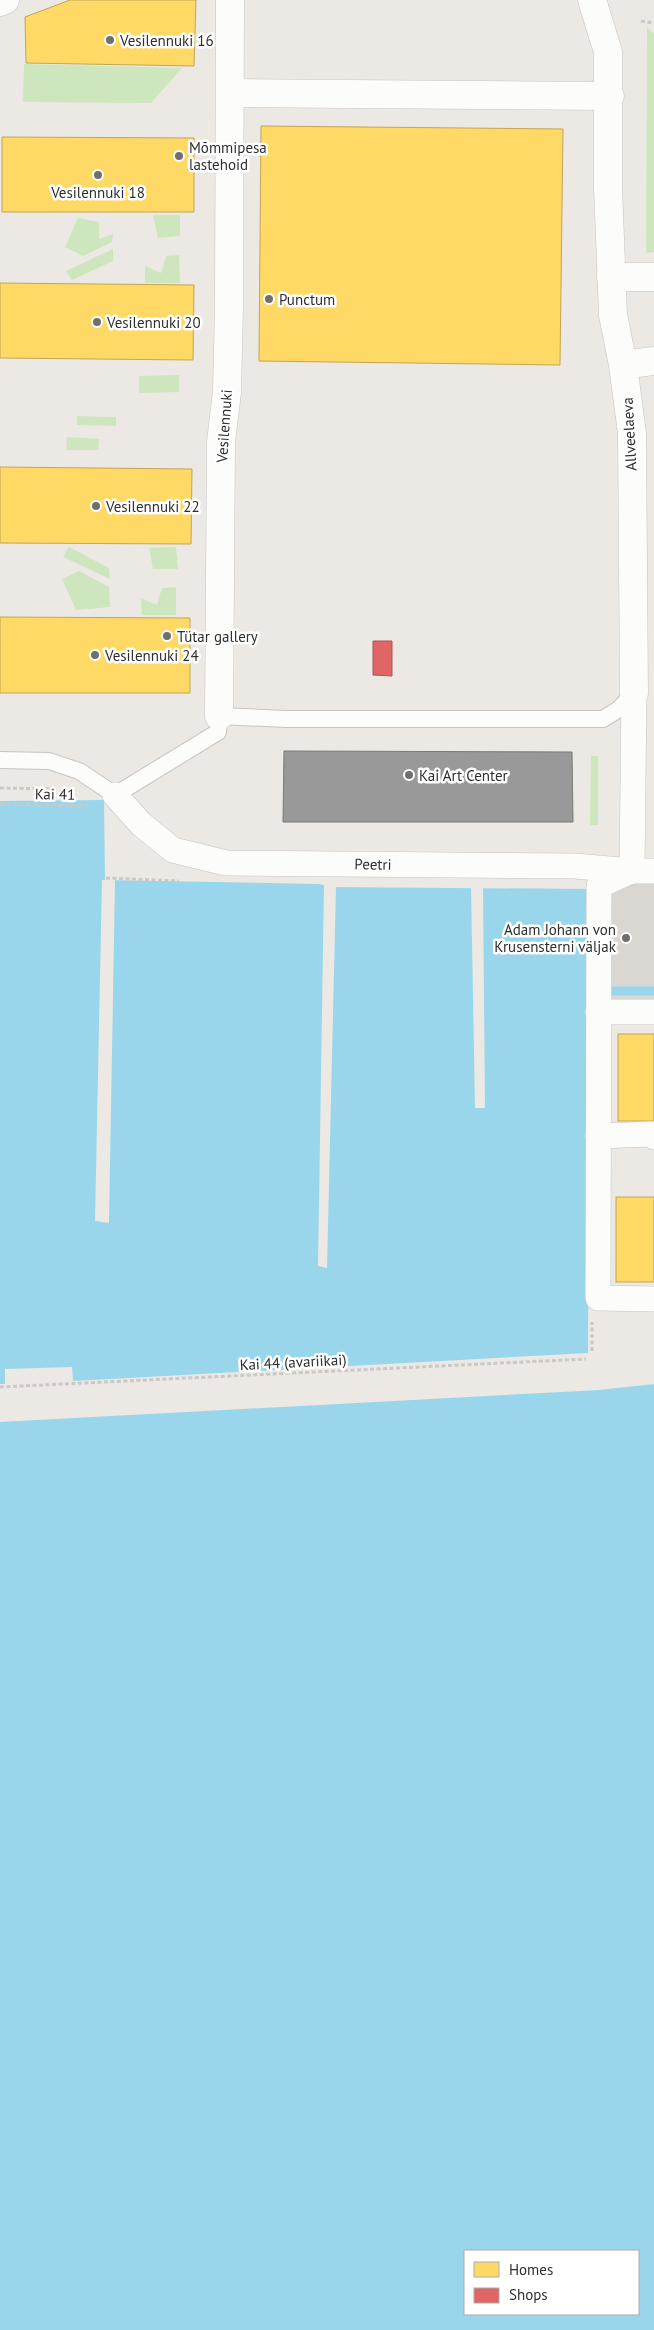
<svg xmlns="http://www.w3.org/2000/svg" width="654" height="2330" viewBox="0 0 654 2330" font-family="'PT Sans',sans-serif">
	<rect width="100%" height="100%" fill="#ece8e4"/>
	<g fill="#cee6be">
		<polygon points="647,27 654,34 654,252 646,253"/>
		<polygon points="24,64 182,68 151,103 23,102"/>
		<polygon points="153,215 180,215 180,236 158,238"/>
		<polygon points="78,218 99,222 99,239 113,234 112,242 83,256 65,247"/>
		<polygon points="113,249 113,261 72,280 66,271"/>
		<polygon points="179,255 180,283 145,283 145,266 161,273 166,256"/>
		<polygon points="179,375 179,392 139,393 139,376"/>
		<polygon points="77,416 116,417 116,426 77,425"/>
		<polygon points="67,437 99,439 98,450 66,450"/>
		<polygon points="69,547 109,568 110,579 63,557"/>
		<polygon points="176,547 178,569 153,569 149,548"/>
		<polygon points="79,571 109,587 110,607 76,610 62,579"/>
		<polygon points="176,587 176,615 142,615 141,598 157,605 162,588"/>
		<polygon points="591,756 598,756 598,825 590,825"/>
	</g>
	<polygon fill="#dad6d2" points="654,871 654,1012 598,1012 599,886"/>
	<g fill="#99d6ec" fill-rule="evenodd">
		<polygon points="104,800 105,880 319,884 331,887 590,889 588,1353 73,1381 72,1367 5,1369 5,1384 0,1384 0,801"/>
		<path d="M654 1384V2330H0V1422L599 1390ZM638 2251V2314H465V2251Z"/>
	</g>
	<g fill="#ece8e4">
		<polygon points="102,880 115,880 109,1223 95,1221"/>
		<polygon points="324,885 336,887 327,1268 318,1266"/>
		<polygon points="471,887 483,887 485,1108 475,1108"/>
	</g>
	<g fill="#ffd966" stroke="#c0a655">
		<polygon points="70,0 196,0 194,66 26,63 25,17"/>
		<polygon points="261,126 563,129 560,365 259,361"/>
		<polygon points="2,137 194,138 194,212 2,212"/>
		<polygon points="0,283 194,285 193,360 0,358"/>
		<polygon points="0,467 192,469 191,544 0,543"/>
		<polygon points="0,617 190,618 190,693 0,693"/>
		<rect x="618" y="1034" width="36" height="87"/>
		<rect x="616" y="1197" width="38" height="85"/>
	</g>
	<polygon fill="#e06666" stroke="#ab5555" points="373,641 392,641 392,676 373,675"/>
	<polygon fill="#999" stroke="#797979" points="284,751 572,752 573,822 283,822"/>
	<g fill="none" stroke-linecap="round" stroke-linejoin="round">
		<polyline stroke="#99d6ec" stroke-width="9" points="599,991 654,991"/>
		<defs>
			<polyline id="service" points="0,760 49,761 79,771 115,795 218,732 219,716 287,719 603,719 619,709 634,693"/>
			<g id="pedestrian">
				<polyline points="115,795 141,824 173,850 226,863 575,866 632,871 654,871"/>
				<polyline points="632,871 634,693"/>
				<polyline points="629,872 599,886 598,1298 654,1299"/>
				<polyline points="598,1012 654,1012"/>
				<polyline points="598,1136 651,1134 654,1137"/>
			</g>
			<g id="minor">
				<polyline points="592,0 608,52 608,187 613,315 623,365 632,433 634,693"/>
				<polyline points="0,2 5,0"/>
				<polyline points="230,93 610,96"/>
				<polyline points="611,277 654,277"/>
				<polyline points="623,365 654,361"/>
				<polyline points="219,716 221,442 227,392 229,307 230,0"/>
			</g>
		</defs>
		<use href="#service" stroke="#c5c4c5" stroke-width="18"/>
		<use href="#pedestrian" stroke="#c5c4c5" stroke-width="26"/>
		<use href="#minor" stroke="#c5c4c5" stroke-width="29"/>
		<g stroke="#c9c9c8" stroke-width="3" stroke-dasharray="4 2.5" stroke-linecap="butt">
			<polyline points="641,21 654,23"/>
			<polyline points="0,788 58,789"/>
			<polyline points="0,804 89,806"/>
			<polyline points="106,878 179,881"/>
			<polyline points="592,1351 592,1322"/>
			<polyline points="0,1387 586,1359"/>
		</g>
		<use href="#service" stroke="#fcfcfb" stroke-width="16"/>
		<use href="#pedestrian" stroke="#fcfcfb" stroke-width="25"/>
		<use href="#minor" stroke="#fcfcfb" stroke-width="28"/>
	</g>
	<g fill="#706f6e" stroke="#fff" stroke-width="2">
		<circle cx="110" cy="40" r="5"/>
		<circle cx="179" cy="156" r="5"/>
		<circle cx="98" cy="175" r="5"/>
		<circle cx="269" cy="299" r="5"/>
		<circle cx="97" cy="322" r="5"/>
		<circle cx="96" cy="506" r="5"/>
		<circle cx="167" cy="636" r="5"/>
		<circle cx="95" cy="655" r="5"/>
		<circle cx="409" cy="775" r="5"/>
		<circle cx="626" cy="938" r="5"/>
	</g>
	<g text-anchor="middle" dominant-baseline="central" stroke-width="5" stroke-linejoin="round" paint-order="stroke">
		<g font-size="15" fill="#2e2e2e" stroke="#fff" text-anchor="start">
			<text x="120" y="40">Vesilennuki 16</text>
			<text x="189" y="147">Mõmmipesa<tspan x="189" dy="17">lastehoid</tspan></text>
			<text x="98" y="192" text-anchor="middle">Vesilennuki 18</text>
			<text x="279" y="299">Punctum</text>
			<text x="107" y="322">Vesilennuki 20</text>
			<text x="106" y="506">Vesilennuki 22</text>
			<text x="177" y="636">Tütar gallery</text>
			<text x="105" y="655">Vesilennuki 24</text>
			<text x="419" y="775">Kai Art Center</text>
			<text x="616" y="929" text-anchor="end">Adam Johann von<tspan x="616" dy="17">Krusensterni väljak</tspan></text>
		</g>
		<g font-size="15" fill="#2e2e2e" stroke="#fff">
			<text transform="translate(224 426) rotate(-86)">Vesilennuki</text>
			<text transform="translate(629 434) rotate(-93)">Allveelaeva</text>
			<text transform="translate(55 794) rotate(1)">Kai 41</text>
			<text transform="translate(373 864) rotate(1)">Peetri</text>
			<text transform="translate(293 1362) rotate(-3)">Kai 44 (avariikai)</text>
		</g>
	</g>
	<rect x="464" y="2250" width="175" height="65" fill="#ffffff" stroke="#ababab"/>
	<rect x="474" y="2262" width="25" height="15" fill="#ffd966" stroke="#ababab"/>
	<text x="509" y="2275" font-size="15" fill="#2e2e2e">Homes</text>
	<rect x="474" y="2288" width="25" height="15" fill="#e06666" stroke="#ababab"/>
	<text x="509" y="2300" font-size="15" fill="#2e2e2e">Shops</text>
</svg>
